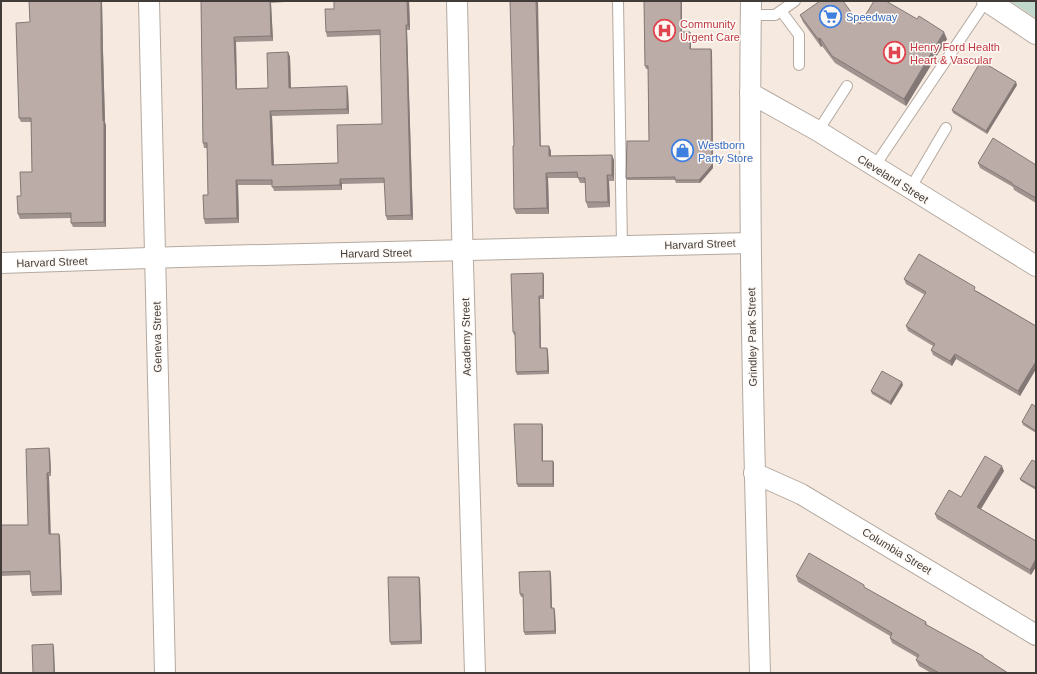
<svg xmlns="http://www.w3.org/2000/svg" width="1037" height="674" viewBox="0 0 1037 674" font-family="Helvetica,sans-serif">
	<rect width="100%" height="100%" fill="#f6eae0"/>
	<polygon fill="#c0d9cc" points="1010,1 1036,1 1036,18"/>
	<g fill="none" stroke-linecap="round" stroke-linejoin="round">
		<defs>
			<g id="lane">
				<polyline points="618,1 622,246"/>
				<polyline points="781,11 799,35 799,65"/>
				<polyline points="750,15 775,15 795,1"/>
				<polyline points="818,131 847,86"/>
				<polyline points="874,167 986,1"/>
				<polyline points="910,189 946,128"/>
			</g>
			<g id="street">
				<polyline points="149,1 165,673"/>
				<polyline points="457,1 462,229 475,673"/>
				<path d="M751 1C748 225 754 449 760 673"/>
				<polyline points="750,93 818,131 1036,266"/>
				<polyline points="1,263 179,257 750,243"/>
				<polyline points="754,473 801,494 1036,635"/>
			</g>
			<polyline id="secondary" points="988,1 1036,33"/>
		</defs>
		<use href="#lane" stroke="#b4a9a0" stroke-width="12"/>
		<use href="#street" stroke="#b4a9a0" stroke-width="22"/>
		<use href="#secondary" stroke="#b4a9a0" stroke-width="24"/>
		<use href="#lane" stroke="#fff" stroke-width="10"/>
		<use href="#street" stroke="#fff" stroke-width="20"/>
		<use href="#secondary" stroke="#fff" stroke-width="22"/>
	</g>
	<g fill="#a19490">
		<polygon points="29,1 102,1 103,51 105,122 106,126 106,227 73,227 71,223 71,218 20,219 18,214 21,196 32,172 31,122 21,122 19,118 30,22"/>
		<polygon points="201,1 285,1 285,2 271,3 273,41 236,42 237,89 268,88 288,52 290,57 291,88 348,91 349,114 272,116 274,165 338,163 382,124 380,35 327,37 326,32 334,9 334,1 409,1 410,30 407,30 413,220 387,220 386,216 385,183 342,184 342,190 274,191 272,185 238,185 239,223 205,224 204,219 208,195 207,148 204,148 203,143"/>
		<polygon points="644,1 682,1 682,32 690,32 691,35 691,49 711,49 712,52 713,168 700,183 676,183 675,180 627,180 626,178 649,141 648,69 646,69 645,66"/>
		<polygon points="800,15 860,24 947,39 906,106 835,63 822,46 821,47 803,22"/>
		<polygon points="1017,85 987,134 953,113 952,110"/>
		<polygon points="541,146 549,146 551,151 551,156 614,160 614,181 609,181 610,207 588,208 586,202 585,183 580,183 578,178 548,178 549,214 516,214 514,209"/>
		<polygon points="978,163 1036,165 1036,203 1014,190 1013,187 980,168"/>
		<polygon points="543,273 544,276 544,299 540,299 541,348 547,348 548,351 549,374 517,375 516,372 515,335 514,335 513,332"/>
		<polygon points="904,279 977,291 1036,326 1036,369 1020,396 956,359 952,366 933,355 931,350 933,346 908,331 906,326 925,295 906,284"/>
		<polygon points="903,385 891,405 872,394 871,391"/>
		<polygon points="1036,407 1036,433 1023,425 1022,422"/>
		<polygon points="543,427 543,461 553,461 554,464 554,487 518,487 517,484"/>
		<polygon points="49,448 50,451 51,476 49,476 50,534 59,534 60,537 62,595 32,596 31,592 31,575 1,576 1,525 28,525"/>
		<polygon points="1036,462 1036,490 1021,481 1020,479"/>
		<polygon points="1004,471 981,509 1036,541 1031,575 937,519 935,514 961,497"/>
		<polygon points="551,574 552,608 555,611 556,634 525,635 524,632 523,597 521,597 520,594"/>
		<polygon points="796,576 865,588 926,622 927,625 1008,673 931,673 919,666 916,660 918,658 892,643 890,638 890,636 798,582"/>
		<polygon points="419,577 420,579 422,644 391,645 390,642"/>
	</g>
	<g fill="#837875">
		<polygon points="101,1 102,1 103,51 105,122 106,126 106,227 104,222"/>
		<polygon points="270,1 271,1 271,3 273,41 271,36"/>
		<polygon points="407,1 409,1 410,30 408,25"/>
		<polygon points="536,1 538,1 541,151 540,146"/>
		<polygon points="681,1 682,1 682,35 681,32"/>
		<polygon points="406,25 407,30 413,220 411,215"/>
		<polygon points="690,32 691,35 691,52 690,49"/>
		<polygon points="944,32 947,39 906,106 904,99"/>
		<polygon points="234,37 236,42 237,93 236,89"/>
		<polygon points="820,38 822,46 821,47 818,39"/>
		<polygon points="711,49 712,52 713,168 700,183 699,180"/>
		<polygon points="288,52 290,57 291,93 289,88"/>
		<polygon points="1016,82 1017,85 987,134 986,131"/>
		<polygon points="347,86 348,91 349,114 347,109"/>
		<polygon points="270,111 272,116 274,169 272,165"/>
		<polygon points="549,146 551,151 551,161 549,156"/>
		<polygon points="612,155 614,160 614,181 612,175"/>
		<polygon points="546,173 548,178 549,214 547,208"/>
		<polygon points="607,175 609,181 610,207 608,202"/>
		<polygon points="340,179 342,184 342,190 340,185"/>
		<polygon points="236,180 238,185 239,223 237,218"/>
		<polygon points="543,273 544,276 544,299 543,296"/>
		<polygon points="539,296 540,299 541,351 540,348"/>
		<polygon points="547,348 548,351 549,374 548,371"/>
		<polygon points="955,354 956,359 952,366 950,361"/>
		<polygon points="1035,363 1036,365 1036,369 1020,396 1018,391"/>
		<polygon points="902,382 903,385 891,405 890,402"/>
		<polygon points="542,424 543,427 543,464 542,461"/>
		<polygon points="49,448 50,451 51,476 50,472"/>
		<polygon points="553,461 554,464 554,487 553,484"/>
		<polygon points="1002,466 1004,471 979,512 977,507"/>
		<polygon points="47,473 49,476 51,538 49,534"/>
		<polygon points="59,534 60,537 62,595 61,591"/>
		<polygon points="1036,559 1036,567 1031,575 1030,570"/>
		<polygon points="550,571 551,574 552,611 551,608"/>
		<polygon points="419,577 420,579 422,644 421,641"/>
		<polygon points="554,608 555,611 556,634 555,631"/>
		<polygon points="53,644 54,647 55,673 54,673"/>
	</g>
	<g fill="#bbaca7" stroke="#837875">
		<polygon points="29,1 101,1 101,47 103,121 104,121 104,222 71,223 71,213 18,214 17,196 21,196 20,172 32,172 31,118 19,118 16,23 30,22"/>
		<polygon points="201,1 270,1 271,36 234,37 236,89 268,88 267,53 288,52 289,88 347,86 347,109 270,111 272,165 338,163 337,125 382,124 380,30 326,32 325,9 334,9 334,1 407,1 408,25 406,25 411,215 386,216 384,178 340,179 340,185 272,187 272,180 236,180 237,218 204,219 203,195 208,195 207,143 203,143"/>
		<polygon points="510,1 536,1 540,146 549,146 549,156 612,155 612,175 607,175 608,202 586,202 585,178 578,178 577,172 546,173 547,208 514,209 513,146 514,146"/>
		<polygon points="644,1 681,1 681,32 690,32 690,49 711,49 712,165 699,180 675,180 675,177 626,178 627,141 649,141 648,66 645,66"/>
		<polygon points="820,1 843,1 860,24 874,1 886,1 917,19 919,16 944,32 904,99 832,56 820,38 818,39 800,15"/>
		<polygon points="981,61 1016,82 986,131 952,110"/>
		<polygon points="993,138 1036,165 1036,198 1012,184 1012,183 978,163"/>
		<polygon points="919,254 975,287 974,290 1036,326 1036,363 1035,363 1018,391 955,354 950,361 931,350 935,344 906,326 926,292 904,279"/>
		<polygon points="543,273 543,296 539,296 540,348 547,348 548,371 516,372 515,332 513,332 511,274"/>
		<polygon points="882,371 902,382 890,402 871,391"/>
		<polygon points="1032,404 1036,407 1036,431 1022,422"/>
		<polygon points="514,424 542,424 542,461 553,461 553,484 517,484"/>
		<polygon points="49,448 50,472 47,473 49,534 59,534 61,591 31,592 30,571 1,572 1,525 28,525 26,449"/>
		<polygon points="985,456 1002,466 977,507 1036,541 1036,559 1030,570 935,514 949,490 961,497"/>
		<polygon points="1032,460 1036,462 1036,488 1020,479"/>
		<polygon points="809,553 864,585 864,587 926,622 925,624 983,656 983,657 1008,673 939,673 916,660 919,655 890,638 892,633 796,576"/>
		<polygon points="550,571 551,608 554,608 555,631 524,632 523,594 520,594 519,572"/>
		<polygon points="388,577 419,577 421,641 390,642"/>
		<polygon points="53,644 54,673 33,673 32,645"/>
	</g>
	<defs>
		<symbol id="supermarket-ring" viewBox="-11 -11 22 22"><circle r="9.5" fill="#fef9f5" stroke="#3f7fe0" stroke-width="1.5"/><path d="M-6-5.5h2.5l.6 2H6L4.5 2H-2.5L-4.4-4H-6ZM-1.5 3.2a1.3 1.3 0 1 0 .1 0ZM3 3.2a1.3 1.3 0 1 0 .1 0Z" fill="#3f7fe0"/></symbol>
		<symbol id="hospital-ring" viewBox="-11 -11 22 22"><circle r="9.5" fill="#fef9f5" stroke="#e0444e" stroke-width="1.5"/><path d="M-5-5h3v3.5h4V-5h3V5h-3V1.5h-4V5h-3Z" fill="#e0444e"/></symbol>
		<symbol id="shop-ring" viewBox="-11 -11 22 22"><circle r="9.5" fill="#fef9f5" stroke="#3f7fe0" stroke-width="1.5"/><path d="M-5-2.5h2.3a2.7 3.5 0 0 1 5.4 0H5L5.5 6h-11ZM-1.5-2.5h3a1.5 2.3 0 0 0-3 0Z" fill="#3f7fe0"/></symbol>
	</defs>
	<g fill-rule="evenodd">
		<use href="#supermarket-ring" x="818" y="4" width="25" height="25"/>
		<use href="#hospital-ring" x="652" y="18" width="25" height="25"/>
		<use href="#hospital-ring" x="882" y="40" width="25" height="25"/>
		<use href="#shop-ring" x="670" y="138" width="25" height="25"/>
	</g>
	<g text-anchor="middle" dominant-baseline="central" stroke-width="3" stroke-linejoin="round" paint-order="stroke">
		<g font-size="11" fill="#366cbe" stroke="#fef9f5" text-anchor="start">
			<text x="846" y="17">Speedway</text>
			<text x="698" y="145">Westborn<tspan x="698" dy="13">Party Store</tspan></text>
		</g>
		<g font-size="11" fill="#be3a42" stroke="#fef9f5" text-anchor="start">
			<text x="680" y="24">Community<tspan x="680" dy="13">Urgent Care</tspan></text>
			<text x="910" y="47">Henry Ford Health<tspan x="910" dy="13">Heart &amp; Vascular</tspan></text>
		</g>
		<g font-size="11" fill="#413c38" stroke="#fef9f5">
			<text transform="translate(893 179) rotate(32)">Cleveland Street</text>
			<text transform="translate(700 244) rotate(-2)">Harvard Street</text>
			<text transform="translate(376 253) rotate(-1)">Harvard Street</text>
			<text transform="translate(52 262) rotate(-2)">Harvard Street</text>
			<text transform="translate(157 337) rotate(-91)">Geneva Street</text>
			<text transform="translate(466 337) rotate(-91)">Academy Street</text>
			<text transform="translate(752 337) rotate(-91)">Grindley Park Street</text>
			<text transform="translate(897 551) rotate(31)">Columbia Street</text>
		</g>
	</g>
	<rect width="1037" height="674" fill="none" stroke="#413c38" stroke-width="4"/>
</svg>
